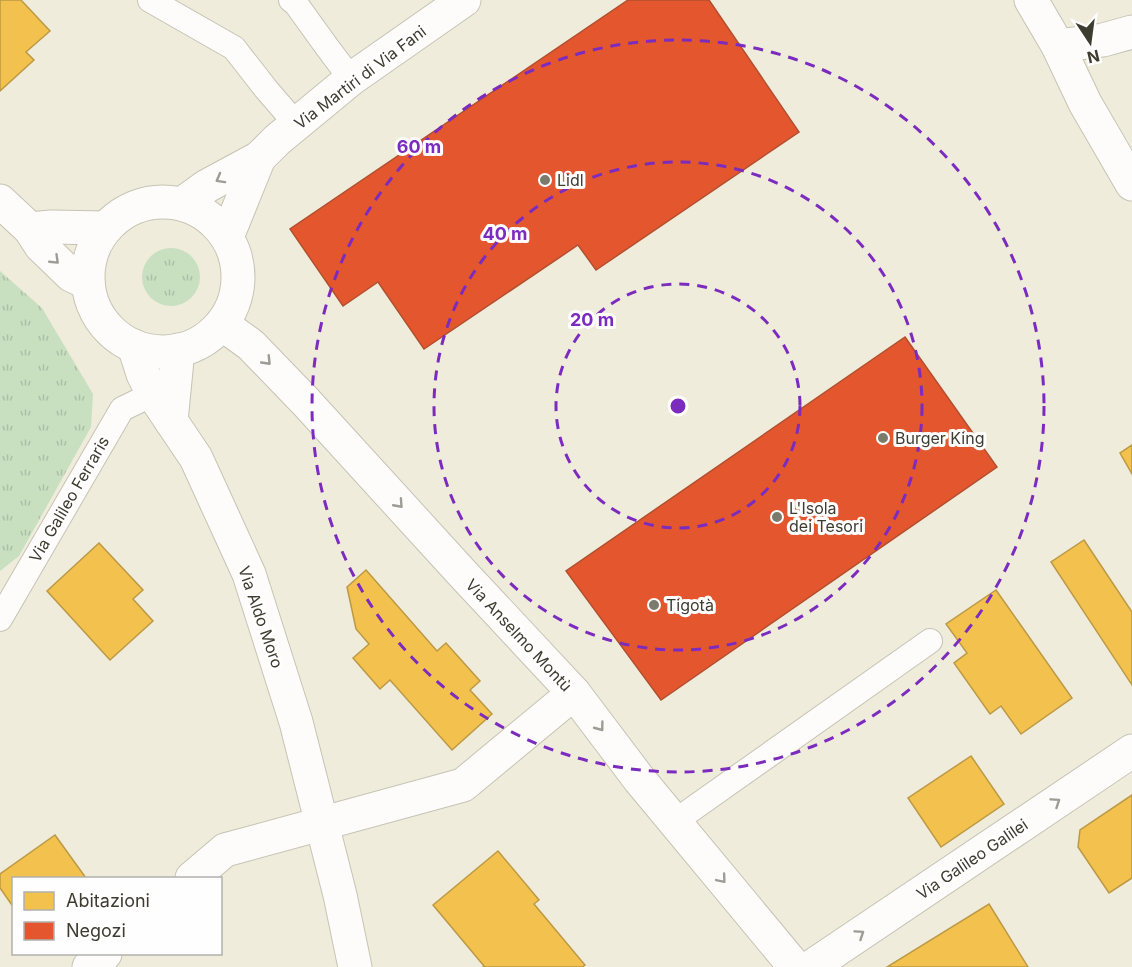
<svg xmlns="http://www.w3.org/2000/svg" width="1132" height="967" viewBox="0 0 1132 967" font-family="Inter,sans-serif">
	<defs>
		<pattern id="grass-tufts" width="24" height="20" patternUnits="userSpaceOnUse" patternTransform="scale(1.5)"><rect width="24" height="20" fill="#c8dfc0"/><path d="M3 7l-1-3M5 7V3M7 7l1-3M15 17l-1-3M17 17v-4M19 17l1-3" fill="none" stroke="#adc0a5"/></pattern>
	</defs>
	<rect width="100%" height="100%" fill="#f0ecdb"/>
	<g fill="url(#grass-tufts)">
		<circle cx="171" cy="277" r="29"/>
		<polygon points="0,271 42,308 93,394 91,427 19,556 0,571"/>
	</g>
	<g fill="#f2c14e" stroke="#bc9945" stroke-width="1.5">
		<polygon points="0,0 21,0 50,31 26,52 34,60 0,91"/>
		<polygon points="1132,445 1132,474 1120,453"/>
		<polygon points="1084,540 1132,612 1132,685 1051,562"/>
		<polygon points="99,543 143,590 133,599 153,621 110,660 47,591"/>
		<polygon points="366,570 437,651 446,643 480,681 470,690 492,714 452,750 390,680 380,689 353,658 369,644 356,629 347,587"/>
		<polygon points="996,590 1072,698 1021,734 1001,706 990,714 954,663 967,653 946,624"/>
		<polygon points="971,756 1004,804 941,847 908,798"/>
		<polygon points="1132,795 1132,878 1109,893 1078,847 1080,830"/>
		<polygon points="55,835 86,878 14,878 14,908 0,888 0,874"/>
		<polygon points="498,851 539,900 534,904 585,965 582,967 483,967 484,966 433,905"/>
		<polygon points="989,904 1028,967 887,967"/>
	</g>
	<g fill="#e4572e" stroke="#b24f2f" stroke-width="1.5">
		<polygon points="628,0 709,0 799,132 596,270 578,245 424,349 378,282 343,306 290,229"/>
		<polygon points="905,337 997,467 661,700 566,571"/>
	</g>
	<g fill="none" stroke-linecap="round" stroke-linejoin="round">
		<defs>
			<g id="lane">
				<polyline points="150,0 234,48 266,89 297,125"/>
				<polyline points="291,0 296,4 327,47 351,79"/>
				<polyline points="0,619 122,409 153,394"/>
				<polyline points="674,822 930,641"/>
			</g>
			<g id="street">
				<polyline points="1058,46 1103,40 1132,32"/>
				<polyline points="182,204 207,186 259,158 277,140 351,79 464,0"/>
				<polyline points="227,237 259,158"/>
				<polyline points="222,324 251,345 306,402 462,573 574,693 639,779 795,967"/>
				<polyline points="192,878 225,850 463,785 574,693"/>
				<polyline points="89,967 105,954"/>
				<polyline points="811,967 1132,751"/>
			</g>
			<g id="secondary">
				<polyline points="1031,0 1058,46 1085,103 1132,184"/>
				<polyline points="0,201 30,229 41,246 71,275 88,283"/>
				<circle cx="163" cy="277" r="75"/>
				<polyline points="30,229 51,227 106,228"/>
				<polyline points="134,346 143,374 153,394 196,458 249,574 296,722 340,895 355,967"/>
				<polyline points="171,421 178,350"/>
			</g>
		</defs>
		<use href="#lane" stroke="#c6c3b5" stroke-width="26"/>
		<use href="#street" stroke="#c6c3b5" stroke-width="35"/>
		<use href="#secondary" stroke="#c6c3b5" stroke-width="35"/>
		<use href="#lane" stroke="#fdfcfa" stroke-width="24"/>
		<use href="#street" stroke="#fdfcfa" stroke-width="33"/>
		<use href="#secondary" stroke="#fdfcfa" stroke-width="33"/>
	</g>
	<defs><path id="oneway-chevron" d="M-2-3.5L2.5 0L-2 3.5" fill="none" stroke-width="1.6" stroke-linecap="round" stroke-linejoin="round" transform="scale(1.5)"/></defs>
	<g stroke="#9e9c95">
		<use href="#oneway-chevron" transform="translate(220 179) rotate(151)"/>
		<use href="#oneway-chevron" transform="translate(55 260) rotate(44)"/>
		<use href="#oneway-chevron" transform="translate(267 361) rotate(46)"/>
		<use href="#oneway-chevron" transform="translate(399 504) rotate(48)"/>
		<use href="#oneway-chevron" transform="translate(600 727) rotate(53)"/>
		<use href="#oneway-chevron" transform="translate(1056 802) rotate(-34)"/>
		<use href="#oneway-chevron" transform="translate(722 879) rotate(50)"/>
		<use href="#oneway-chevron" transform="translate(860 934) rotate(-34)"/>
	</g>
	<g fill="none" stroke="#7b2cbf" stroke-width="3" stroke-dasharray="10 8">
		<circle cx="678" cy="406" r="122"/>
		<circle cx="678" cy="406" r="244"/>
		<circle cx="678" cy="406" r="366"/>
	</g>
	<g fill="#7c7a6c" stroke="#fefefe" stroke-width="2">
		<circle cx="545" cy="180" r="6"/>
		<circle cx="883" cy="438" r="6"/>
		<circle cx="777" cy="517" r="6"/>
		<circle cx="654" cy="605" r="6"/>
	</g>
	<g text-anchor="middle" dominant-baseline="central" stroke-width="6" stroke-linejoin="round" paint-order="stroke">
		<g font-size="16" fill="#3e3c30" stroke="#fefefe">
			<text transform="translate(360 77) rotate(-37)">Via Martiri di Via Fani</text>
			<text transform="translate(69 499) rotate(-60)">Via Galileo Ferraris</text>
			<text transform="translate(261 617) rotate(71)">Via Aldo Moro</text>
			<text transform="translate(519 635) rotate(47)">Via Anselmo Montù</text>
			<text transform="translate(972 859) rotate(-34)">Via Galileo Galilei</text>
		</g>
		<g font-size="16" fill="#3e3c30" stroke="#fefefe" text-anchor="start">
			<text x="557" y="180">Lidl</text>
			<text x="895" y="438">Burger King</text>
			<text x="789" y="508">L'Isola<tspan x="789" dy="18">dei Tesori</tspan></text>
			<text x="666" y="605">Tigotà</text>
		</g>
	</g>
	<circle cx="678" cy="406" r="9" fill="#7b2cbf" stroke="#fefefe" stroke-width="3"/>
	<g font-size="18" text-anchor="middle" font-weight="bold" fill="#7b2cbf" stroke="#fefefe" stroke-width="6" stroke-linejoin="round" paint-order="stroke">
		<text x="419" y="153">60 m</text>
		<text x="505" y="240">40 m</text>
		<text x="592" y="326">20 m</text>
	</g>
	<rect x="12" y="877" width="210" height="78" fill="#fefefe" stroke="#b1b0ac" stroke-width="1.5"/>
	<rect x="24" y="892" width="30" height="18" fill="#f2c14e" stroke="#b1b0ac" stroke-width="1.5"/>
	<text x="66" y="907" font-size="18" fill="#3e3c30">Abitazioni</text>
	<rect x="24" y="922" width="30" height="18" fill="#e4572e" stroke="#b1b0ac" stroke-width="1.5"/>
	<text x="66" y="937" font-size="18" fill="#3e3c30">Negozi</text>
	<g transform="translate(1090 42) rotate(167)" stroke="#fefefe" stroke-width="4.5" paint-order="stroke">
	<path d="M0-4.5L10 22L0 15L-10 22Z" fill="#3e3c30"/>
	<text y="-9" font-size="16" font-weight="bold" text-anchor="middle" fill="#3e3c30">N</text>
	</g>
</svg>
